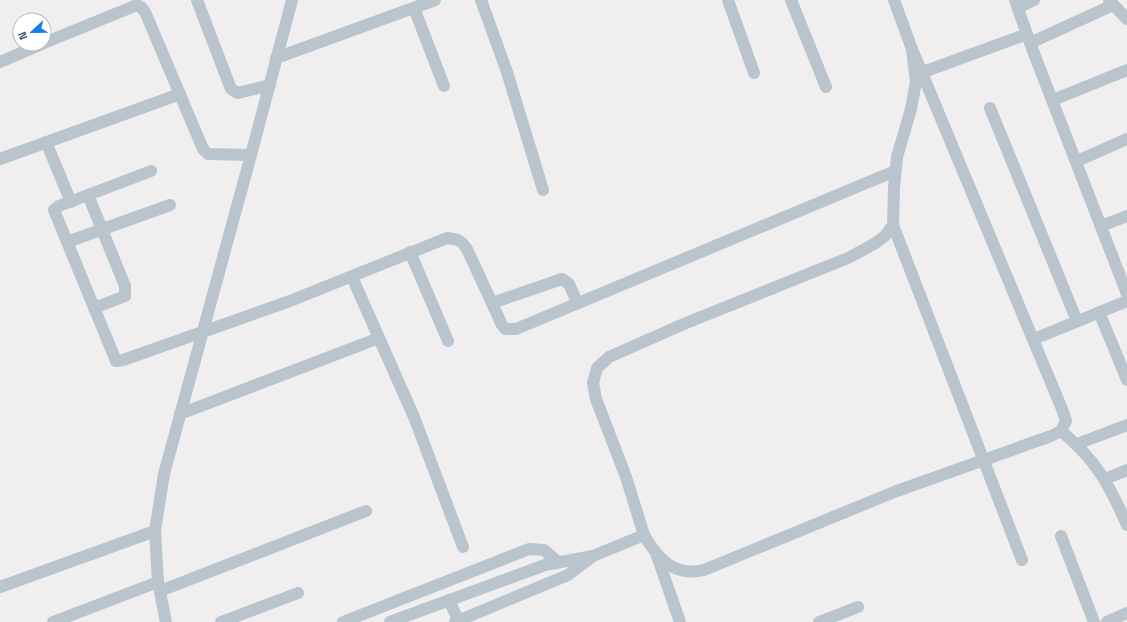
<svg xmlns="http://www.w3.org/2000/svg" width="1127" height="622" viewBox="0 0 1127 622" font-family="'Space Grotesk',sans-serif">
	<rect width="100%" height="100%" fill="#f1eeef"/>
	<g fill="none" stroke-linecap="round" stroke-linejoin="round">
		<g stroke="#b9c4cc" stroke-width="12">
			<polyline points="197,0 231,89 238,93 270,85"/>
			<polyline points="481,0 507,72 543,190"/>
			<polyline points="728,0 754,73"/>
			<polyline points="791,0 826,87"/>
			<polyline points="1015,0 1029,40"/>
			<polyline points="1109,0 1127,19"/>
			<polyline points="1113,5 1030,43 1127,294"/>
			<polyline points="414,8 444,86"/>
			<polyline points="1018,8 1034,0"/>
			<polyline points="44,43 137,5 142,8 146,14 203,149 208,154 251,155"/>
			<polyline points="276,58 435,0"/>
			<polyline points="0,62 42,44"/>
			<polyline points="923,72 1027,34"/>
			<polyline points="1053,100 1127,70"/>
			<polyline points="990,108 1077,321"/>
			<polyline points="46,142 71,202"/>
			<polyline points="0,159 180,94"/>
			<polyline points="1077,161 1127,139"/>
			<path d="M151 171 59 206 54 210 116 361 123 360 290 301 447 238C457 239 461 240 467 249L502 325 505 329H516L895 171"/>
			<polyline points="88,195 125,286 125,296 94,308"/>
			<polyline points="893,225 1022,560"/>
			<polyline points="1101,226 1127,216"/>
			<polyline points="67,242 170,205"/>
			<polyline points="410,252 448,341"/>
			<polyline points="352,277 414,417 463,547"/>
			<polyline points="492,303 562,279 569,284 577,302"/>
			<polyline points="1099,312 1127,380"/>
			<polyline points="1034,339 1127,301"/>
			<polyline points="180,414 379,338"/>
			<path d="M1061 431C1096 460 1109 484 1127 525"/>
			<polyline points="1077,444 1127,425"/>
			<polyline points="1105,479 1127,470"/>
			<polyline points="644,535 626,477 596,399 593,383 597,368 609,357 686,323 848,258 874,244 885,236 893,225 894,188 897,157 911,109 916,82 912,49 894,0"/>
			<polyline points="1061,536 1094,622"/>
			<polyline points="657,556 680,622"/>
			<polyline points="0,587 155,531"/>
			<polyline points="160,591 366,511"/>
			<polyline points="449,600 459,622"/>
			<polyline points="53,622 158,582"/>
			<polyline points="166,622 158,582 155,531 164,474 251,155 292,0"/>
			<polyline points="221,622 298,593"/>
			<polyline points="343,622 529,549 544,550 558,562"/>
			<path d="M390 622 545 565 593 556 644 535C658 559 674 577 704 570L894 492 1051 436 1061 431 1066 421 1062 409 912 49"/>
			<polyline points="455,622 568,575 593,556"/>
			<polyline points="819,622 858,607"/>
			<polyline points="1107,622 1127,613"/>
		</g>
	</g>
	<g transform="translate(32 32) rotate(248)"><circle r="19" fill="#ffffff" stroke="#b5bbbe"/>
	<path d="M0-3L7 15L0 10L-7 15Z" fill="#117fe8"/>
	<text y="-6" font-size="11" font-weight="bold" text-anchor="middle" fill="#46545d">N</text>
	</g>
</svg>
